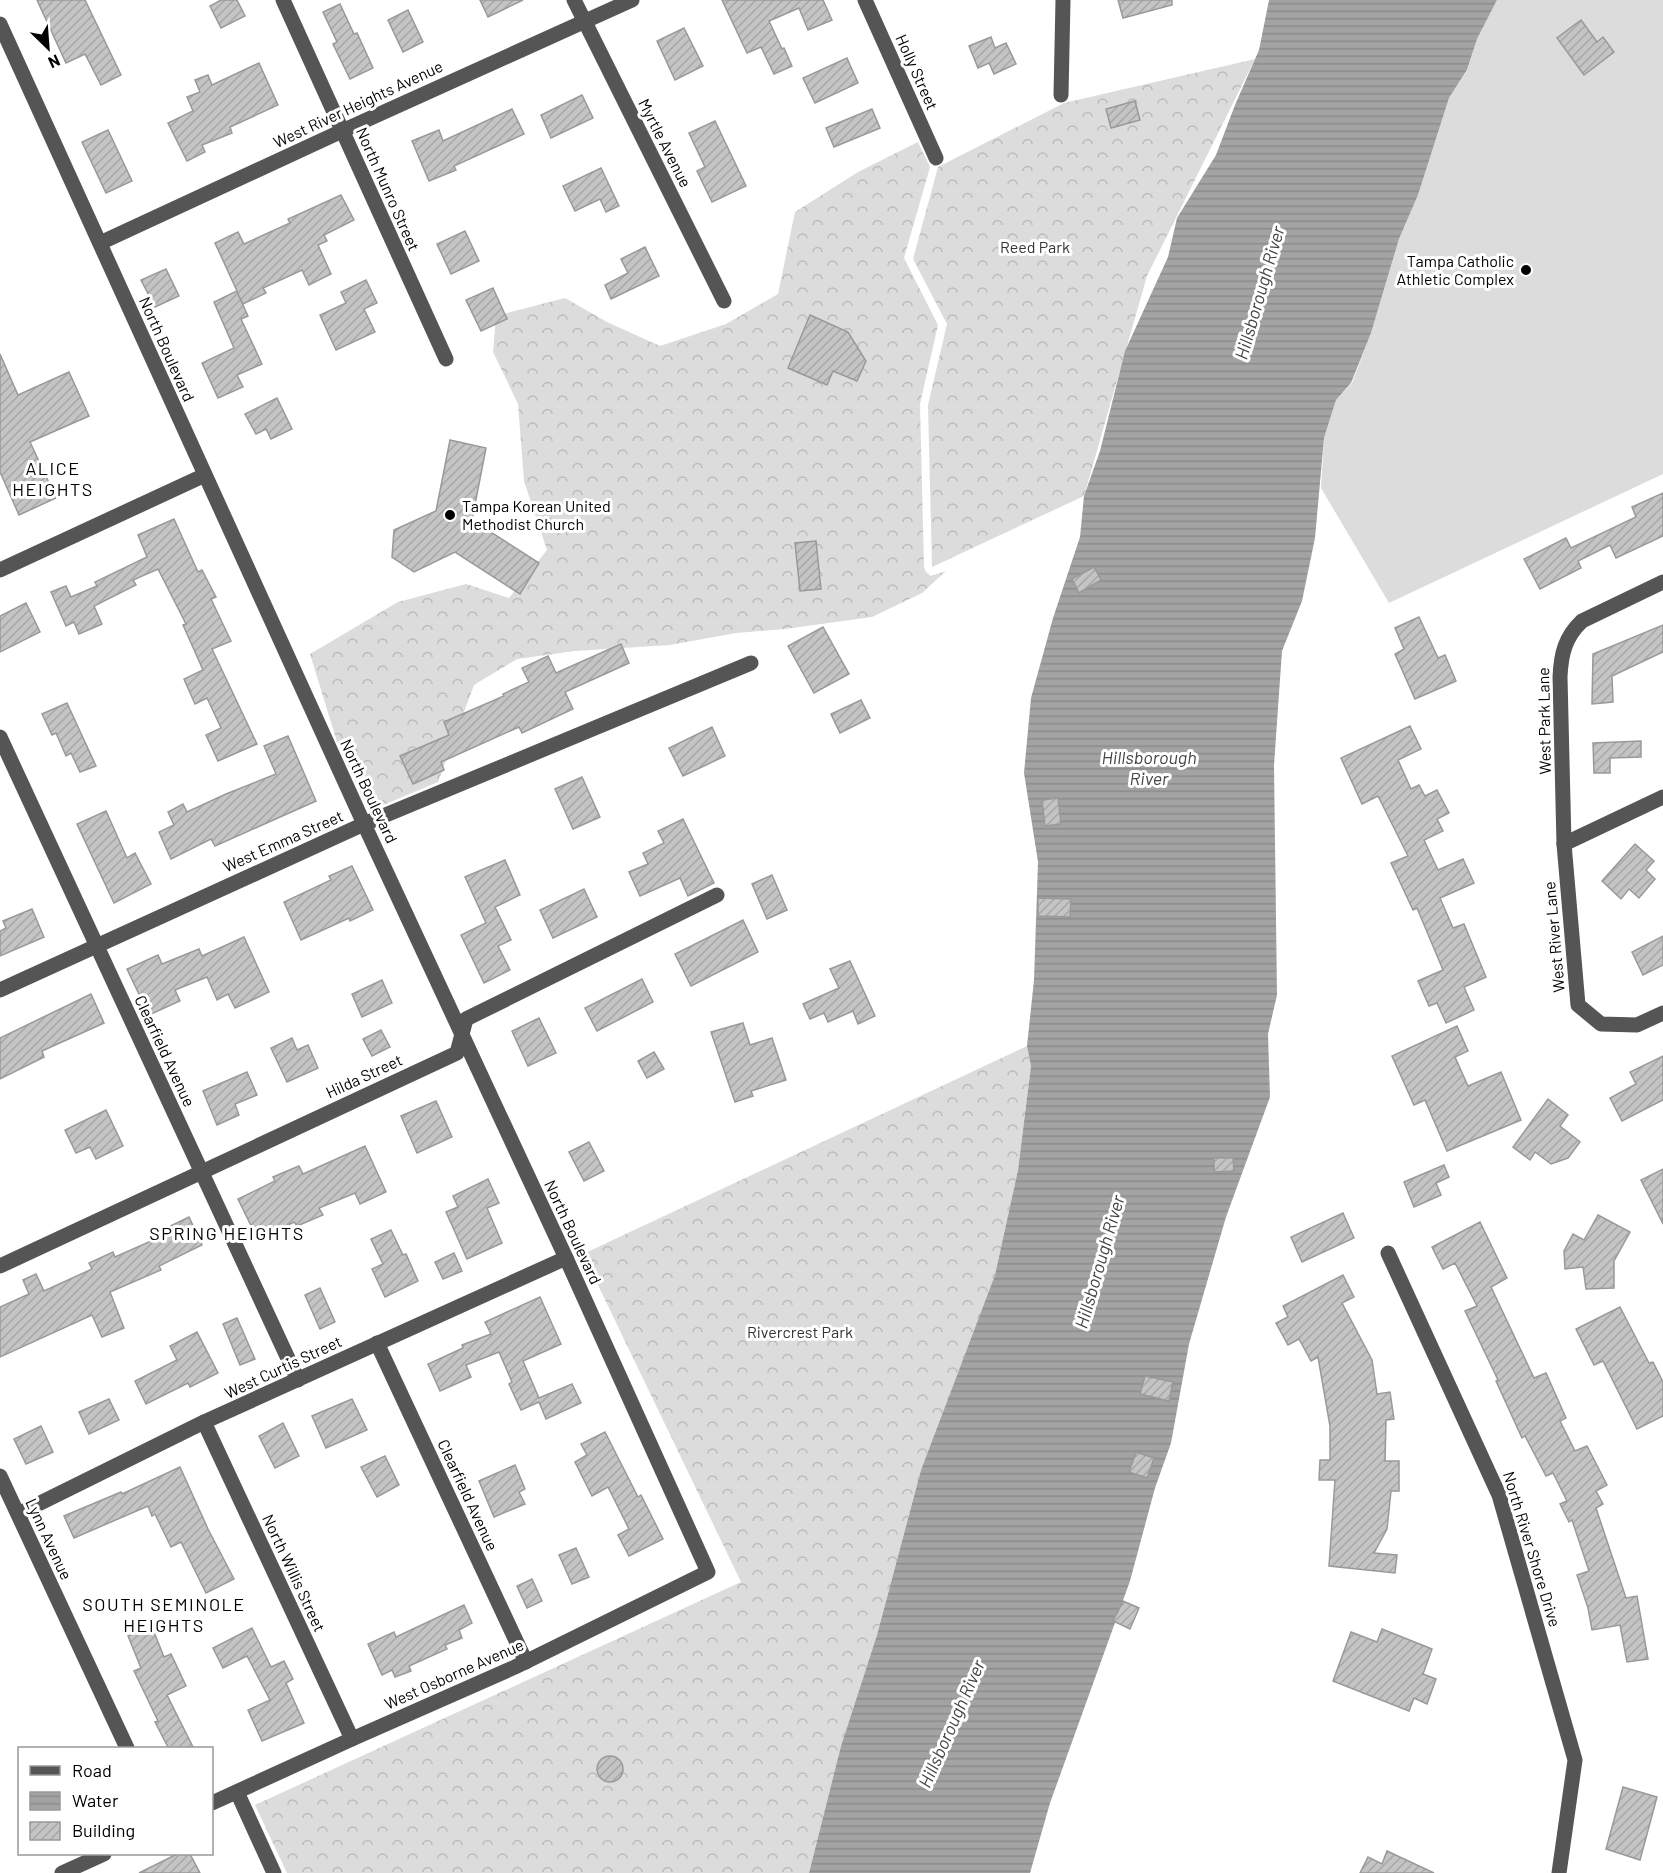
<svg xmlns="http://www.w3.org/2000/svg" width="1663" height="1873" font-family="Barlow,sans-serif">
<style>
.forest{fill:url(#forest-crowns)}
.pitch{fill:#dcdcdc}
.water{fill:url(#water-rules)}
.building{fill:url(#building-hatch);stroke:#999;stroke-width:1.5}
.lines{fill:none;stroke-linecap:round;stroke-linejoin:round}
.minor{stroke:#555;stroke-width:15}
.poi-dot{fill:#000;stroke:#fff;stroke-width:2}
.labels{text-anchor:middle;stroke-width:6;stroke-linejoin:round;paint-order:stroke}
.street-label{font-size:16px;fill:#000;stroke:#fff}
.park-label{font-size:16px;fill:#333;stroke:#fff}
.poi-label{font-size:16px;fill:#000;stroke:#fff;text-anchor:end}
.water-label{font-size:18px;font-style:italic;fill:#444;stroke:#fff}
.neighbourhood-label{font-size:18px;letter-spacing:1.5px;fill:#000;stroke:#fff}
</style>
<defs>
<pattern id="forest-crowns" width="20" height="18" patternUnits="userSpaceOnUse" patternTransform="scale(1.5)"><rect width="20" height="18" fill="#dcdcdc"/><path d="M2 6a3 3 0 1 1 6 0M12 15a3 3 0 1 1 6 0" fill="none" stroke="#bbb"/></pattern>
<pattern id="water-rules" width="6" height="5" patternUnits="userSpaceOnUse" patternTransform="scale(1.5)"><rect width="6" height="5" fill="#a3a3a3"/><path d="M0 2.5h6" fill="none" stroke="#8b8b8b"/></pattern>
<pattern id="building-hatch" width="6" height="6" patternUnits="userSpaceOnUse" patternTransform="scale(1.5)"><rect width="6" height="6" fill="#c4c4c4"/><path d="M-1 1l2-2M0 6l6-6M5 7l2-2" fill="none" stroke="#a7a7a7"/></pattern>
</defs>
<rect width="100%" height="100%" fill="#fff"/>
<g class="forest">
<path d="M1255 59 1147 276 1084 496 932 567 928 405 947 324 913 259 938 167 1064 103Z"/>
<path d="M918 142 930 167 904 258 938 325 920 404 924 567 926 572 931 576 946 571 922 593 872 617 785 629 736 633 670 645 575 651 517 659 474 685 438 782 369 811 338 745 310 654 398 602 466 584 509 598 547 550 524 481 518 404 493 352 496 316 565 298 607 322 660 346 726 324 778 294 795 212 858 172Z"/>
<path d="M1027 1046 1031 1066 1018 1170 995 1275 921 1470 877 1635 841 1746 809 1873H287L255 1805 741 1582 583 1254Z"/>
</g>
<path class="pitch" d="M1497 0H1663V474L1389 603 1321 488 1324 438 1336 400 1352 383 1371 333 1399 239 1418 195 1449 98 1467 71 1477 39Z"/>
<path class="water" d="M1269 0H1497L1477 39 1467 70 1449 98 1418 195 1399 239 1371 333 1351 383 1336 400 1324 438 1315 538 1302 601 1282 651 1274 765 1277 995 1268 1034 1270 1097 1226 1217 1189 1344 1171 1443 1155 1488 1130 1581 1050 1803 1030 1873H809L841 1746 877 1635 921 1470 995 1275 1018 1170 1031 1066 1027 1046 1034 980 1038 862 1024 773 1031 698 1053 618 1080 537 1084 496 1100 451 1125 351 1168 257 1177 218 1216 155 1235 105 1259 50Z"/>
<g class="building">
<path d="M37 0H85L121 75 101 85 85 54 66 63Z"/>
<path d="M221 0H237L245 16 221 28 210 6Z"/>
<path d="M480 0H523L488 17Z"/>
<path d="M722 0H823L832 20 808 30 799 8 769 21 782 49 784 48 792 66 774 74 761 47 747 53Z"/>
<path d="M1118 0H1172V5L1123 18Z"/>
<path d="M340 4 354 34 357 33 373 68 350 79 333 44 337 42 323 12Z"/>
<path d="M408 10 423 42 403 52 388 20Z"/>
<path d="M1581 20 1597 42 1603 37 1614 52 1584 75 1557 38Z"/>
<path d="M684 28 703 66 675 80 657 41Z"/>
<path d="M991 37 995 48 1006 43 1016 64 994 74 989 63 978 68 969 46Z"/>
<path d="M847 58 858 83 815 103 803 78Z"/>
<path d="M259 63 278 105 230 127 232 133 202 145 205 152 187 161 168 123 193 111 187 97 200 92 195 80 208 75 212 85Z"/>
<path d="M582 95 593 118 551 138 541 115Z"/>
<path d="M1135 101 1140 120 1111 128 1106 109Z"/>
<path d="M512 109 524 134 454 166 456 170 429 181 412 141 439 130 443 141Z"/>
<path d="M872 109 880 128 834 147 826 128Z"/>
<path d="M715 121 746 186 712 202 697 171 705 167 689 133Z"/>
<path d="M108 130 132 181 106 193 82 142Z"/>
<path d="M601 168 619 206 606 212 600 199 575 211 563 186Z"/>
<path d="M341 195 354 220 324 235 327 241 318 245 331 274 309 285 302 270 263 288 266 293 243 304 237 292 248 316 241 319 262 364 237 375 243 387 218 398 202 363 234 348 214 302 237 291 215 243 238 232 244 244 290 223 288 219Z"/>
<path d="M465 231 479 261 451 274 437 244Z"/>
<path d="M645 247 659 276 611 299 605 285 628 273 621 259Z"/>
<path d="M166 269 179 296 155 307 141 280Z"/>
<path d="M366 280 377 303 364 309 375 332 336 350 320 315 346 303 341 292Z"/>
<path d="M493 288 507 319 481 331 466 300Z"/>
<path d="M810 315 848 332 866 361 857 381 833 371 827 385 788 368Z"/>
<path d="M0 354 18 395 69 372 89 416 30 442 56 498 19 515 0 472Z"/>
<path d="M277 398 292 429 271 439 266 429 256 434 245 414Z"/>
<path d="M450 440 486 448 472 520 539 563 520 594 455 552 414 572 392 557 394 530 436 511Z"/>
<path d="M1663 493V536L1616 558 1610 545 1578 561 1581 568 1540 589 1524 559 1566 538 1571 548 1636 517 1632 507Z"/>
<path d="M174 519 198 572 202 570 216 597 211 599 231 641 212 649 257 744 218 761 206 735 221 728 207 698 195 704 184 679 203 670 183 625 186 624 158 569 133 580 136 585 94 606 102 624 79 634 74 622 66 626 51 592 66 586 71 597 97 586 95 582 147 557 138 535Z"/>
<path d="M816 541 821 589 800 591 795 543Z"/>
<path d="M1094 567 1101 580 1079 593 1072 579Z"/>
<path d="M26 603 40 632 0 652V616Z"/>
<path d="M1419 617 1438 658 1445 655 1456 681 1415 699 1395 654 1404 649 1395 628Z"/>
<path d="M1663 625V652L1612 676 1613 702 1592 704 1593 654Z"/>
<path d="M823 627 849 674 814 693 788 646Z"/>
<path d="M621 644 629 663 565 692 573 709 522 733 519 727 441 762 444 770 413 784 400 756 449 735 444 722 504 696 503 694 529 682 522 668 548 656 556 673Z"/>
<path d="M861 700 870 718 840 733 831 714Z"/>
<path d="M67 703 96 766 80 772 71 753 66 756 56 733 52 735 42 714Z"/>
<path d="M1410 726 1421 749 1398 760 1411 789 1419 785 1425 796 1437 790 1449 813 1437 819 1443 831 1424 840 1438 870 1463 859 1474 883 1440 898 1453 928 1464 924 1486 977 1464 987 1474 1010 1446 1023 1437 1003 1429 1006 1418 981 1443 970 1417 908 1413 910 1391 863 1408 856 1378 796 1362 804 1341 758Z"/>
<path d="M712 727 725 756 683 776 669 748Z"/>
<path d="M288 736 316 801 215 846 211 839 171 859 159 832 174 825 168 812 183 804 187 812 226 794 276 774 264 746Z"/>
<path d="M1641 741V757L1610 758V773H1594L1593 743Z"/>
<path d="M582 777 600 817 573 829 555 789Z"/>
<path d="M1058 798 1061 824 1045 826 1042 800Z"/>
<path d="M106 811 127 858 135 853 151 884 114 903 77 824Z"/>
<path d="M683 819 714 883 688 896 680 878 640 896 629 872 648 864 643 853 664 843 658 831Z"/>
<path d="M1635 844 1654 861 1646 870 1655 879 1639 898 1629 889 1621 899 1602 881Z"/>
<path d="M505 860 520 895 495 907 511 940 498 946 510 970 484 983 461 935 486 923 465 877Z"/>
<path d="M352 866 373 910 350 921 349 918 301 940 284 902 331 880 329 876Z"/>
<path d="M772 875 787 910 767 919 752 884Z"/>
<path d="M584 889 597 917 553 938 540 910Z"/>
<path d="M1038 898 1071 899 1070 917 1038 916Z"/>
<path d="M32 909 44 937 0 956V931L6 928 3 921Z"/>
<path d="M743 920 758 952 691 986 675 954Z"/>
<path d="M1663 936V965L1643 975 1632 952Z"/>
<path d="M244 937 269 992 235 1008 228 994 217 1000 207 977 175 990 180 1001 149 1015 127 969 158 955 162 964 199 949 202 956Z"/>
<path d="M850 961 875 1016 858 1024 853 1011 828 1022 824 1013 810 1019 803 1004 839 988 830 969Z"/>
<path d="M642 979 653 1002 597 1031 585 1008Z"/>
<path d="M382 980 392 1003 362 1017 352 994Z"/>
<path d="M91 994 104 1023 42 1051 44 1057 0 1079V1038Z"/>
<path d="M539 1018 556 1053 528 1066 512 1031Z"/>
<path d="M743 1023 750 1045 772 1038 786 1080 751 1091 753 1096 735 1102 711 1032Z"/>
<path d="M1457 1026 1468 1051 1455 1057 1468 1086 1501 1072 1521 1120 1447 1151 1425 1100 1414 1105 1392 1056Z"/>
<path d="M381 1030 390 1047 372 1056 363 1039Z"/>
<path d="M292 1038 297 1050 308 1045 318 1068 287 1082 271 1048Z"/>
<path d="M654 1052 664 1069 647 1078 638 1061Z"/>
<path d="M1663 1056V1100L1622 1121 1610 1098 1636 1084 1630 1072Z"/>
<path d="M247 1072 257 1095 235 1104 239 1115 217 1125 203 1091Z"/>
<path d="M1548 1099 1568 1115 1560 1126 1580 1142 1568 1158 1551 1164 1535 1152 1530 1160 1513 1147Z"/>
<path d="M436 1101 452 1137 417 1153 401 1116Z"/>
<path d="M106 1110 123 1146 96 1159 90 1147 76 1153 65 1130Z"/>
<path d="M589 1142 604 1171 584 1181 569 1152Z"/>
<path d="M365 1146 386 1192 360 1204 355 1193 319 1208 323 1215 297 1226 294 1222 258 1240 238 1199 275 1181 273 1177 299 1166 303 1174Z"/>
<path d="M1214 1158H1233L1234 1171 1214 1172Z"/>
<path d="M1444 1165 1449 1177 1436 1183 1441 1195 1414 1207 1404 1182Z"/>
<path d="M1663 1169V1224L1641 1180Z"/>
<path d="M488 1179 499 1203 487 1208 502 1243 467 1259 446 1212 458 1207 453 1196Z"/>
<path d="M1343 1213 1354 1238 1302 1262 1291 1237Z"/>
<path d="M1598 1215 1630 1232 1614 1261V1288L1586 1289 1583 1267 1565 1269 1564 1251 1573 1234 1584 1240Z"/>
<path d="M189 1217 202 1245 159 1266 161 1270 110 1292 124 1328 102 1337 92 1315 0 1357V1307L29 1294 23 1280 36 1274 44 1291 92 1269 89 1263 113 1252 115 1257 167 1234 164 1229Z"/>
<path d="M1480 1222 1507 1278 1491 1287 1534 1378 1546 1373 1566 1418 1560 1421 1575 1451 1587 1446 1607 1485 1596 1491 1603 1504 1596 1508 1626 1598 1637 1596 1648 1659 1627 1662 1620 1625 1592 1630 1588 1608 1577 1575 1589 1571 1572 1520 1569 1522 1560 1504 1567 1501 1553 1473 1546 1476 1525 1436 1522 1438 1496 1381 1498 1380 1465 1311 1477 1306 1455 1263 1443 1269 1432 1247Z"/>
<path d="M391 1230 403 1255 406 1254 418 1281 385 1297 372 1269 383 1264 371 1239Z"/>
<path d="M454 1253 462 1271 443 1279 435 1262Z"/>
<path d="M1343 1275 1354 1297 1342 1303 1372 1360 1377 1394 1390 1392 1394 1419 1386 1420 1385 1461H1399V1491H1391L1387 1529 1374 1553 1397 1555 1395 1573 1329 1566 1335 1480H1319L1320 1460H1330V1426L1318 1357 1311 1361 1299 1339 1288 1345 1276 1323 1288 1317 1283 1306Z"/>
<path d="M320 1288 335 1322 320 1329 305 1295Z"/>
<path d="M540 1297 561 1344 523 1361 539 1398 572 1384 581 1403 546 1419 539 1402 521 1410 509 1384 512 1382 499 1352 466 1365 471 1377 440 1391 428 1364 463 1348 462 1345 491 1334 485 1322Z"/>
<path d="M1620 1307 1649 1363 1653 1362 1663 1382V1416L1637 1429 1603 1361 1594 1365 1576 1329Z"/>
<path d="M237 1318 255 1359 240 1365 223 1324Z"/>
<path d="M197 1332 218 1373 190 1387 188 1383 146 1404 135 1381 177 1360 170 1346Z"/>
<path d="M1145 1376 1173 1382 1169 1401 1140 1394Z"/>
<path d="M109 1399 119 1420 89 1434 79 1412Z"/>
<path d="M352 1399 367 1430 326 1448 312 1416Z"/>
<path d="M283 1423 299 1456 275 1468 259 1436Z"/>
<path d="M41 1426 53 1452 26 1464 14 1439Z"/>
<path d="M605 1432 638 1497 641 1495 663 1539 629 1556 618 1535 629 1529 608 1487 592 1496 575 1462 587 1455 581 1444Z"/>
<path d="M1136 1452 1154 1458 1147 1478 1129 1472Z"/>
<path d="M385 1456 399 1485 377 1497 361 1467Z"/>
<path d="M515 1465 525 1489 519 1492 525 1504 494 1517 479 1481Z"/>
<path d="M180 1467 208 1529 234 1579 206 1593 181 1542 171 1547 155 1514 152 1516 148 1506 74 1538 64 1516 121 1492 122 1494Z"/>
<path d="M576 1548 589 1577 572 1584 559 1555Z"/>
<path d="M532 1579 542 1601 527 1608 517 1586Z"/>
<path d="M1123 1601 1139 1608 1130 1629 1113 1621Z"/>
<path d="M464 1605 472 1623 459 1630 462 1638 445 1645 447 1649 409 1666 411 1671 395 1677 392 1670 382 1675 368 1644 394 1632 396 1637Z"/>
<path d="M152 1627 164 1657 171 1654 186 1686 167 1695 194 1749H169L155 1722 158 1721 134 1671 141 1668 128 1636Z"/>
<path d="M252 1628 271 1667 284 1661 293 1679 286 1683 304 1723 262 1741 248 1710 270 1700 247 1656 223 1668 213 1648Z"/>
<path d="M1382 1629 1432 1649 1423 1674 1436 1679 1427 1704 1414 1698 1409 1711 1333 1681 1351 1632 1377 1642Z"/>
<circle cx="610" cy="1769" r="13"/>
<path d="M1623 1787 1657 1797 1640 1860 1606 1849Z"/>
<path d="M1387 1851 1434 1873H1360L1368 1857 1382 1864Z"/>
<path d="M177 1854H190L200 1873H139Z"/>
</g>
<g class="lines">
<g class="minor">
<path d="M283 0 446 359"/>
<path d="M574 0 724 301"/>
<path d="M865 0 936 158"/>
<path d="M0 24 364 824 566 1258 708 1572 515 1667 352 1739 212 1803"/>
<path d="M1061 95 1063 0"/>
<path d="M100 243 342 131 632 0"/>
<path d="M0 570 205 475"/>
<path d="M1663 582 1582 621C1565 637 1561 654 1560 677L1564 844 1578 1005 1601 1024 1637 1025 1663 1013"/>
<path d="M0 737 298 1380"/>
<path d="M1564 844 1663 797"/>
<path d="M0 990 364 824 751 663"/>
<path d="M1388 1253 1499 1495 1575 1760 1559 1873"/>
<path d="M0 1266 457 1053 466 1019 717 895"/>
<path d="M377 1343 526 1662"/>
<path d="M204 1422 352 1739"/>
<path d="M0 1476 127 1748"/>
<path d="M18 1514 204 1422 566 1258"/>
<path d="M237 1792 274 1873"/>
<path d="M62 1873 104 1854"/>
</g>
</g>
<g class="poi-dot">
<circle cx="1526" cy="270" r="6"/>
<circle cx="450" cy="515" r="6"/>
</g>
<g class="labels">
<g class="street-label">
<text transform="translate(917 72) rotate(66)" y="6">Holly Street</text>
<text transform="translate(358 104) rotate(-25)" y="6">West River Heights Avenue</text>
<text transform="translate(665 143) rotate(63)" y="6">Myrtle Avenue</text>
<text transform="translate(388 189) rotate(66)" y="6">North Munro Street</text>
<text transform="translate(167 349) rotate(66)" y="6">North Boulevard</text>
<text transform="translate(1544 721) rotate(-91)" y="6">West Park Lane</text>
<text transform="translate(369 791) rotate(65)" y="6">North Boulevard</text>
<text transform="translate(283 841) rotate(-24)" y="6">West Emma Street</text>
<text transform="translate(1554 937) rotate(-95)" y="6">West River Lane</text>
<text transform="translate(165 1051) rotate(65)" y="6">Clearfield Avenue</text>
<text transform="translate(364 1076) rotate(-25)" y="6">Hilda Street</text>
<text transform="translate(573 1232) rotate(65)" y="6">North Boulevard</text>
<text transform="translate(283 1367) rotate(-25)" y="6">West Curtis Street</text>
<text transform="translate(468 1495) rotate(65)" y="6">Clearfield Avenue</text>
<text transform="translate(49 1539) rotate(65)" y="6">Lynn Avenue</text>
<text transform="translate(1532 1549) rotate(73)" y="6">North River Shore Drive</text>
<text transform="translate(294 1573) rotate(65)" y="6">North Willis Street</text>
<text transform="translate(454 1674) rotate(-24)" y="6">West Osborne Avenue</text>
</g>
<g class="park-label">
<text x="1035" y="253">Reed Park</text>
<text x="800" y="1338">Rivercrest Park</text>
</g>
<g class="poi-label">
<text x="1514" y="267">Tampa Catholic<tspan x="1514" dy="18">Athletic Complex</tspan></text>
<text x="462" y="512" text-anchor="start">Tampa Korean United<tspan x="462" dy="18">Methodist Church</tspan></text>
</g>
<g class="water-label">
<text transform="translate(1260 293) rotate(-74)" y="6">Hillsborough River</text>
<text x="1149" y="764">Hillsborough<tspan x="1149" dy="21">River</tspan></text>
<text transform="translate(1100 1262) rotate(-74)" y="6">Hillsborough River</text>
<text transform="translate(952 1724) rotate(-66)" y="6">Hillsborough River</text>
</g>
<g class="neighbourhood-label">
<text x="53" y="475">ALICE<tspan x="53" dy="21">HEIGHTS</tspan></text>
<text x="227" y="1240">SPRING HEIGHTS</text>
<text x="164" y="1611">SOUTH SEMINOLE<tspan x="164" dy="21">HEIGHTS</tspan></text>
</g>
</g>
<rect x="18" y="1747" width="195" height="108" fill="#ffffff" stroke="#999999" stroke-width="1.5"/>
<rect x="30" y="1766" width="30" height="9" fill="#555555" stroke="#999999" stroke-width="1.5"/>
<text x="72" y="1777" font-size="18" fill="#000000">Road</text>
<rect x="30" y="1792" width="30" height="18" fill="url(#water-rules)" stroke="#999999" stroke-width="1.5"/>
<text x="72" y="1807" font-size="18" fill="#000000">Water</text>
<rect x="30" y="1822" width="30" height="18" fill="url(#building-hatch)" stroke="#999999" stroke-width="1.5"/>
<text x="72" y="1837" font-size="18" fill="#000000">Building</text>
<g transform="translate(48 48) rotate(155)" stroke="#ffffff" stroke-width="4.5" paint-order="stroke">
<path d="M0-4.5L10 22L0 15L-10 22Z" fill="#000000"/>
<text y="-9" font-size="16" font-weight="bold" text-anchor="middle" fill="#000000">N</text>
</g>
</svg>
